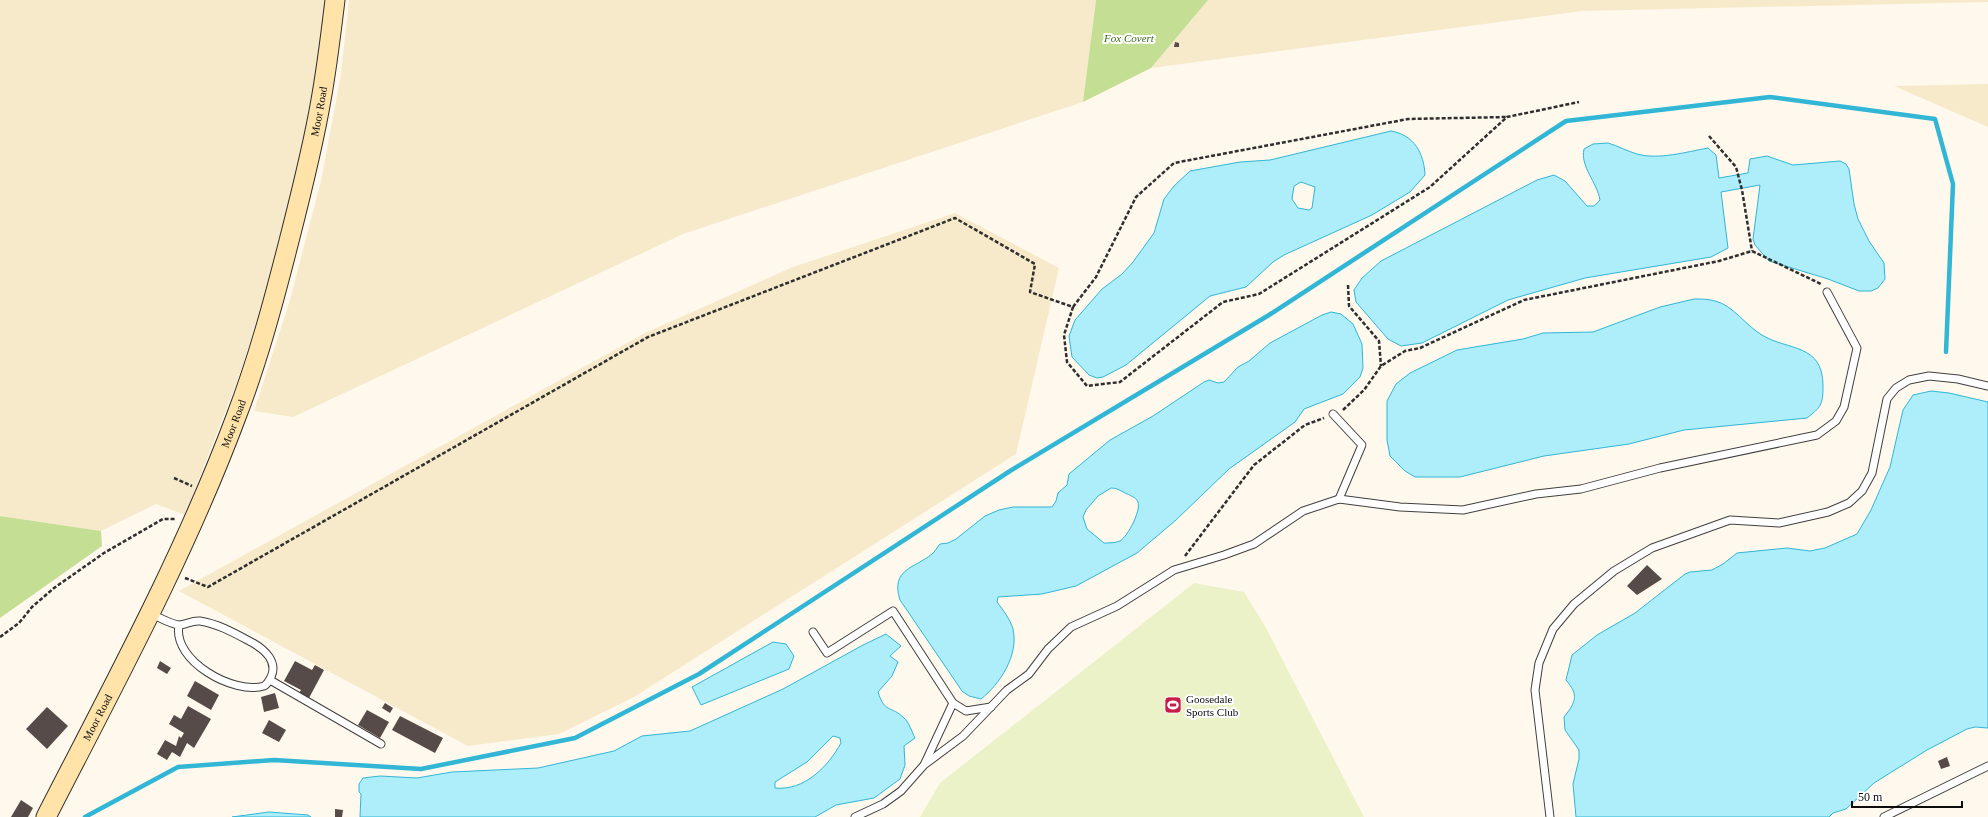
<svg xmlns="http://www.w3.org/2000/svg" width="1988" height="817" font-family="Georgia,serif">
<style>
.farmland{fill:#f7eacb}
.forest{fill:#c4de93}
.pitch{fill:#ecf2c7}
.water{fill:#aeedfa;stroke:#31b6d5;fill-rule:evenodd}
.lines{fill:none;stroke-linecap:round;stroke-linejoin:round}
.stream{stroke:#31b6d5;stroke-width:4.5}
.building{fill:#564b49}
.service-casing{stroke:#404040;stroke-width:9}
.secondary-casing{stroke:#2f2f2f;stroke-width:21}
.path{stroke:#2f2f2f;stroke-width:2.5;stroke-dasharray:4 2;stroke-linecap:butt}
.service{stroke:#fff;stroke-width:7}
.secondary{stroke:#ffe3a8;stroke-width:19}
.labels{text-anchor:middle;stroke-width:4;stroke-linejoin:round;paint-order:stroke}
.park-label{font-size:11px;font-style:italic;fill:#3a6919;stroke:#fff}
.street-label{font-size:11px;fill:#0d0d0d;stroke:#fff}
.poi-label{font-size:11px;fill:#0d0d0d;stroke:#fff;text-anchor:start}
</style>
<rect width="100%" height="100%" fill="#fff8ed"/>
<g class="farmland">
<path d="M0 0H325L316 70 298 169 274 268 238 379 185 515 156 504 101 531 0 516Z"/>
<path d="M349 0H1096L1083 102 683 234 293 417 254 411 290 300 321 181 341 74Z"/>
<path d="M1208 0H1988V2L1582 11 1151 68Z"/>
<path d="M1988 84V127L1894 86Z"/>
<path d="M955 213 1059 268 1016 454 634 697 559 734 468 746 179 591 645 333 793 267Z"/>
</g>
<g class="forest">
<path d="M1096 0H1208L1151 68 1083 102Z"/>
<path d="M0 516 101 531 102 546 0 618Z"/>
</g>
<path class="pitch" d="M1194 583 1244 592 1265 626 1364 817H920L940 783Z"/>
<g class="water">
<path d="M1391 131C1414 135 1424 153 1425 175L1410 192 1372 215 1284 255 1273 262 1246 287 1210 296 1126 365 1103 377 1097 378 1089 375 1072 357 1069 336 1075 320 1102 289 1122 274 1133 262 1154 233 1164 199 1174 186 1190 171 1240 162 1270 160ZM1301 182 1315 187 1312 208 1309 210 1298 208 1292 199 1294 186Z"/>
<path d="M1608 143C1618 146 1627 151 1637 154 1659 160 1686 152 1708 148L1716 155 1719 178 1748 173 1750 159 1767 156 1793 165 1840 161 1846 164 1849 169 1854 204 1858 219 1869 241 1884 263 1885 279 1878 288 1871 291H1859L1828 279 1769 261 1755 245 1753 239 1760 185 1721 192 1728 248 1711 257 1585 278 1508 300 1422 343 1401 346 1388 339 1356 302 1354 290 1362 278 1381 261 1537 180 1554 175 1565 181 1587 206H1594L1600 200C1597 182 1580 167 1584 149L1593 144Z"/>
<path d="M1694 299C1701 299 1709 299 1715 301 1733 305 1746 326 1762 335 1788 351 1823 343 1823 386 1823 405 1821 407 1807 418L1684 430 1629 444 1544 456 1460 477H1415L1405 471 1390 456 1387 440V401L1396 384 1410 373 1457 350 1523 339 1543 333 1593 332 1660 307Z"/>
<path d="M1331 312 1341 314 1353 324 1362 344 1363 368 1360 377 1343 394 1304 409 1295 422 1229 469 1176 520 1137 553 1076 586 1042 594 998 597 997 602C1003 610 1010 619 1013 629 1019 655 1000 684 981 699L969 696 962 691 900 600C890 569 915 568 932 554 935 552 937 547 940 544L948 543 956 539 985 516 999 510 1013 507H1052L1056 501 1058 493 1067 485 1069 474 1110 440 1153 416 1204 382 1209 380 1218 383 1224 382 1238 367 1249 361 1270 343 1322 315ZM1111 488C1117 488 1119 490 1125 493 1129 495 1136 497 1138 502 1141 511 1128 536 1120 541 1115 543 1109 543 1104 543L1087 529 1083 517 1086 510 1098 496Z"/>
<path d="M1931 391 1949 393 1988 402V728L1975 727 1967 729 1927 750 1874 783 1846 809 1833 813 1829 817H1576L1573 784 1579 759V750L1565 730 1564 717C1576 702 1579 695 1566 680L1572 655 1597 635 1635 613 1685 574 1690 572 1712 570 1723 564 1737 553 1787 548 1810 551 1825 548 1857 534 1871 510 1890 467 1903 410 1913 395Z"/>
<path d="M886 634 901 646 890 656 898 662 892 676 878 692C885 714 891 705 904 718 909 722 912 732 915 738L904 746 905 765 900 779 874 798 836 805 815 817H360L361 794 359 792V784L363 778 380 776 417 778 452 772 538 768 614 751 642 736 690 731 783 689 863 645ZM833 736 840 738 841 743C828 767 804 791 775 788V782L807 762Z"/>
<path d="M773 642 786 644 794 656 789 669 701 705 692 687Z"/>
<path d="M269 812 308 815 311 817H232Z"/>
</g>
<g class="lines">
<path class="stream" d="M85 817 178 767 274 760 421 769 575 738 699 674 1010 471 1269 315 1566 121 1770 97 1935 119 1953 184 1946 352"/>
</g>
<g class="building">
<path d="M1175 42 1179 43V47H1174Z"/>
<path d="M1647 565 1662 579 1637 595 1627 586Z"/>
<path d="M160 661 171 668 167 674 157 668Z"/>
<path d="M295 661 312 670 315 665 324 670 309 698 299 693 301 690 284 681Z"/>
<path d="M195 681 219 695 211 710 187 696Z"/>
<path d="M275 693 279 708 264 712 261 697Z"/>
<path d="M385 703 393 708 390 713 382 708Z"/>
<path d="M188 706 211 719 194 748 187 743 180 757 172 752 167 760 157 754 165 740 176 746 179 736 181 738 184 733 169 724 174 715 181 719Z"/>
<path d="M47 707 68 726 47 749 26 729Z"/>
<path d="M367 710 389 722 380 738 358 725Z"/>
<path d="M400 716 443 738 435 753 392 730Z"/>
<path d="M269 720 286 730 279 742 262 733Z"/>
<path d="M1947 757 1950 766 1941 769 1938 761Z"/>
<path d="M21 800 33 808 28 817H11Z"/>
<path d="M335 809 343 810 342 817H335Z"/>
</g>
<g class="lines">
<g class="service-casing">
<g id="service">
<path d="M1333 414 1362 445 1339 499"/>
<path d="M151 614C159 617 170 624 179 625 186 625 192 620 200 621 219 624 236 634 253 643 265 650 278 662 271 677 269 680 268 684 264 686 234 695 172 661 179 625"/>
<path d="M813 632 827 653 893 611 953 703 925 763"/>
<path d="M270 680 381 744"/>
<path d="M953 703 966 711 991 707"/>
<path d="M855 817 883 804 901 791 924 765 963 736 1007 690 1029 674 1048 649 1071 627 1117 606 1174 570 1224 555 1254 544 1303 511 1339 499 1400 507 1463 510 1536 494 1581 489 1660 468 1817 435 1836 421 1844 407 1857 348 1827 292"/>
<path d="M1550 817 1535 690 1539 663 1553 629 1574 604 1614 571 1652 548 1730 520 1779 523 1828 512 1849 503 1862 491 1872 473 1887 399 1896 388 1909 380 1929 376 1958 379 1988 386"/>
<path d="M1884 817 1988 766"/>
</g>
</g>
<g class="secondary-casing">
<g id="secondary">
<path id="s1" d="M46 817C113 686 184 556 236 417 258 360 274 300 289 241 301 194 313 147 321 100 327 67 331 33 335 0"/>
</g>
</g>
<g class="path">
<path d="M1709 136 1736 167 1742 190 1752 251"/>
<path d="M1348 285 1349 306 1379 341 1381 366"/>
<path d="M1073 307 1096 277 1136 197 1174 163 1408 119 1507 117"/>
<path d="M1343 410 1364 390 1381 366 1405 351 1420 348 1524 300 1719 261 1752 251 1821 284"/>
<path d="M174 478 192 486"/>
<path d="M1185 556 1254 465 1305 425 1324 418"/>
<path d="M185 578 208 587 648 337 955 218 1035 264 1030 292 1073 307 1064 335 1067 362 1087 386 1120 382 1223 302 1259 294 1430 187 1507 117 1579 102"/>
<path d="M0 637 19 623 32 607 54 588 104 553 163 519H176"/>
</g>
<use href="#service" class="service"/>
<use href="#secondary" class="secondary"/>
</g>
<defs>
<g id="stadium-square" transform="scale(0.9)"><rect x="-9" y="-9" width="18" height="18" rx="4" fill="#c61d48" stroke="#fff"/><path d="M0-5a6.5 5 0 1 0 0 10a6.5 5 0 1 0 0-10ZM-3.5-1.8h7v3.6h-7Z" fill="#fff"/></g>
</defs>
<g fill-rule="evenodd">
<use href="#stadium-square" x="1173" y="705"/>
</g>
<g class="labels">
<g class="park-label">
<text x="1129" y="42">Fox Covert</text>
</g>
<g class="street-label">
<text dy="4" stroke="none"><textPath href="#s1" startOffset="760">Moor Road</textPath></text>
<text dy="4" stroke="none"><textPath href="#s1" startOffset="436">Moor Road</textPath></text>
<text dy="4" stroke="none"><textPath href="#s1" startOffset="112">Moor Road</textPath></text>
</g>
<g class="poi-label">
<text x="1186" y="703">Goosedale<tspan x="1186" dy="13">Sports Club</tspan></text>
</g>
</g>
<path d="M1852 801v6h110v-6" fill="none" stroke="#0d0d0d" stroke-width="2"/>
<text x="1858" y="801" font-size="12" fill="#0d0d0d" stroke="#ffffff" stroke-width="3" paint-order="stroke">50 m</text>
</svg>
